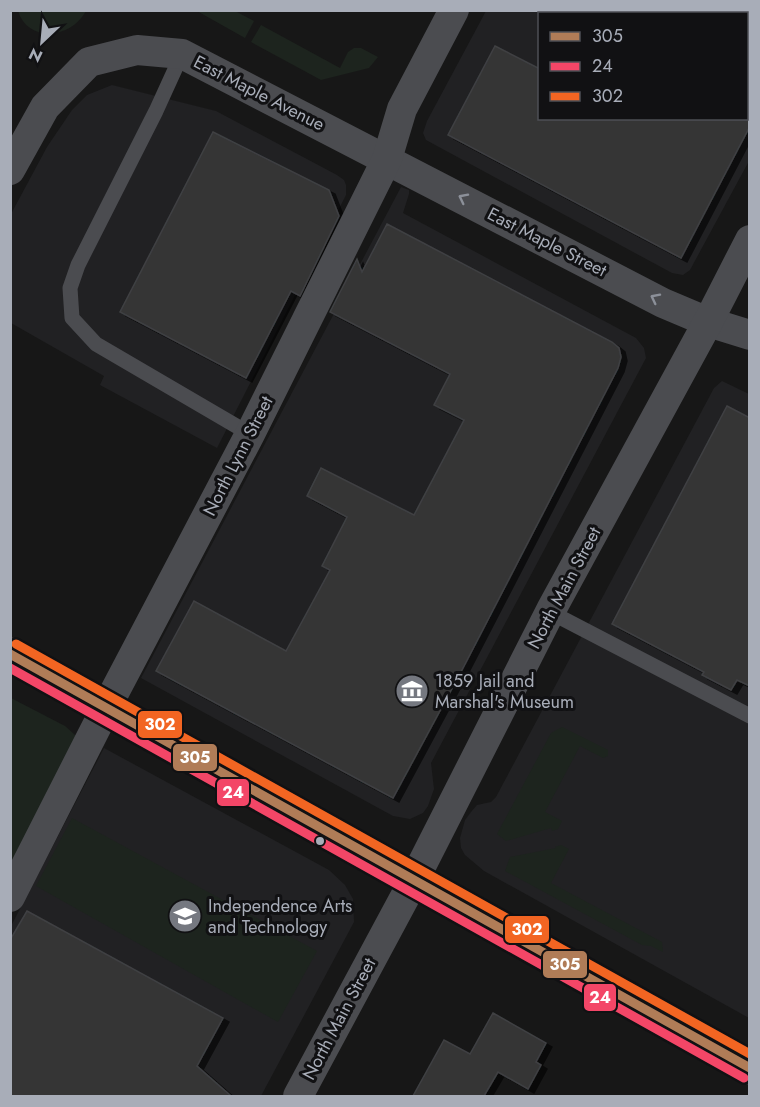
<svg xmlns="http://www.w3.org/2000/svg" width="760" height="1107" font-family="Jost,sans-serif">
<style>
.built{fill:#212123;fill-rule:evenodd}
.green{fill:#1d241e}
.building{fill:#353536;stroke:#3f4043;stroke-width:1.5;filter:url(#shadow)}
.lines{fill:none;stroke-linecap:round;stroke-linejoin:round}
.lane{stroke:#4b4c50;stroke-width:15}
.street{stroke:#4b4c50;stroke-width:30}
.secondary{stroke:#4a4a4e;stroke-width:33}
.bus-1-casing{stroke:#111113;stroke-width:14}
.bus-2-casing{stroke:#111113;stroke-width:14}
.bus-3-casing{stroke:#111113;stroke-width:14}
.bus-1{stroke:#b07c57;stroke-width:9}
.bus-2{stroke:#f34667;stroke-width:9}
.bus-3{stroke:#f26522;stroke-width:9}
.oneway{stroke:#8c9099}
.bus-dot{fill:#a8adb8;stroke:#111113;stroke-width:2}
.labels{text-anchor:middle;stroke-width:6;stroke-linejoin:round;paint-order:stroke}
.street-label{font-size:18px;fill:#a8adb8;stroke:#111113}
.poi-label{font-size:18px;fill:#a8adb8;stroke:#111113;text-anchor:start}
.line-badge{stroke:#111113;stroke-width:2}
.badge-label{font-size:16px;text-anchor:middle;font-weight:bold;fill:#fff}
</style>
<defs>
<filter id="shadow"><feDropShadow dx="6" dy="4" stdDeviation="0" flood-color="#0009"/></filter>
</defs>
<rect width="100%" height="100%" fill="#171717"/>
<g class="built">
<path d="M486 11H749V161L690 270 683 275 672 273 426 140 423 133 427 121ZM540 14H746V118H540Z"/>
<path d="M112 85 216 111 337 175 344 180 346 185V195L217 448 100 385 104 376 11 323V214L47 147 72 110 87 95Z"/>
<path d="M401 187 409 190V194L403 213 636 338 644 348 646 358 431 763 434 789 428 806 423 813 410 819 393 816 141 678Z"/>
<path d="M722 381 749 394V1018L484 871 465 855 461 848 460 838 465 820 471 812 477 805 491 802 496 797 714 388Z"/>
<path d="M104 748 329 870 345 885 353 899 354 922 261 1096H11V926Z"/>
</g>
<g class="green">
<path d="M18 11V10L86 11C71 39 28 43 18 11Z"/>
<path d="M197 11H235L254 21 245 38Z"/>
<path d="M261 25 340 68 348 52 354 48H361L378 57 369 68 321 80 251 42Z"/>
<path d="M11 698 65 726 75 735 78 744 11 877Z"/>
<path d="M562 727 608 750V756L603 758 580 746 545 812 562 821 558 829 552 831 551 828 506 841 497 834 551 733Z"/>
<path d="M72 818 317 951 278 1022 36 886Z"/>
<path d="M561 845 569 849 551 883 662 942 663 952 651 946 642 945 505 871 510 857 556 848 555 847Z"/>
</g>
<g class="building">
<path d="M495 46 540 69V118H750V126L681 258 448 135Z"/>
<path d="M213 132 329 190 339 216 300 296 291 291 246 378 120 312Z"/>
<path d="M387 224 612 342 619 348 621 357 618 368 462 670 393 798 156 671 194 601 286 651 330 570 322 566 347 517 307 496 321 468 414 515 464 420 434 405 450 374 330 312 357 259 362 272Z"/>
<path d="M727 406 750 418V686L737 680 731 690 702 675 704 672 612 624Z"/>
<path d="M27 911 223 1018 197 1066 231 1096H10V940Z"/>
<path d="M493 1013 546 1043 536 1062 541 1065 528 1089 498 1072 484 1096H413L444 1040 470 1054Z"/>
</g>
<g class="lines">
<g class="lane">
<path d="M182 54 156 111 78 265 70 288 72 318 96 344 250 434"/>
<path d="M550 612 750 716"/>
</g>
<g class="street">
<path d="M10 170 45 107 89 62 137 50 182 54 663 303 708 322 750 335"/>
<path d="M10 897 106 708 250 434 387 159 402 109 454 10"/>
<path d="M298 1096 414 880 551 610 708 322 750 240"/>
</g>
<path class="secondary" d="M10 654 750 1068"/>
<g class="bus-1-casing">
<path id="bus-1" d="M10 654 750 1068"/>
</g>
<g class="bus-2-casing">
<path id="bus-2" d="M10 668 744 1078"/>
</g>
<g class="bus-3-casing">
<path id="bus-3" d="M16 644 750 1054"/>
</g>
<use href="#bus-1" class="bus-1"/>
<use href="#bus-2" class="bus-2"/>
<use href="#bus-3" class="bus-3"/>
</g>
<defs><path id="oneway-chevron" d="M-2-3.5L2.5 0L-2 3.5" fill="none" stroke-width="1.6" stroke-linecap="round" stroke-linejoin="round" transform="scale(1.5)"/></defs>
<g class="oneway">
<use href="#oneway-chevron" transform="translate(463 198) rotate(-153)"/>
<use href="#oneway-chevron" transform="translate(655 298) rotate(-153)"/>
</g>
<defs>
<g id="museum-disc" transform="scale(1.725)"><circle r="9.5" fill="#757880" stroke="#111113"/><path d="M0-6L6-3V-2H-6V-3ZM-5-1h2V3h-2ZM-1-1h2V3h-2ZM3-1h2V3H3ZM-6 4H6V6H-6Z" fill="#fff"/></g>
<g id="school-disc" transform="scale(1.725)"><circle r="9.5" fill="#757880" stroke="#111113"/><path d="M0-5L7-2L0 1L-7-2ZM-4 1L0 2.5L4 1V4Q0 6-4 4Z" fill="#fff"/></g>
</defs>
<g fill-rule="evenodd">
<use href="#museum-disc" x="412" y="691"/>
<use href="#school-disc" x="185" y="916"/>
</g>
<circle class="bus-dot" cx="320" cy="841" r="5"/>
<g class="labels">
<g class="street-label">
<text transform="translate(259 93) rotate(27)" y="6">East Maple Avenue</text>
<text transform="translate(547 242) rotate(27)" y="6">East Maple Street</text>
<text transform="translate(238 456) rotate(-63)" y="6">North Lynn Street</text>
<text transform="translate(564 588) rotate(-62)" y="6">North Main Street</text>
<text transform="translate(339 1019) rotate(-62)" y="6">North Main Street</text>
</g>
<g class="poi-label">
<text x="435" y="687">1859 Jail and<tspan x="435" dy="21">Marshal's Museum</tspan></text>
<text x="208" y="912">Independence Arts<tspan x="208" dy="21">and Technology</tspan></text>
</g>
</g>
<g class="line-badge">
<rect x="137" y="710" width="46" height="29" rx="6" fill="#f26522"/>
<rect x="172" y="743" width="46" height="29" rx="6" fill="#b07c57"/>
<rect x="216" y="778" width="34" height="29" rx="6" fill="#f34667"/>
<rect x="504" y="915" width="46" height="29" rx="6" fill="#f26522"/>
<rect x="542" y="950" width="46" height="29" rx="6" fill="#b07c57"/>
<rect x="583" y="983" width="34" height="29" rx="6" fill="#f34667"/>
</g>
<g class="badge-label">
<text x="160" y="730">302</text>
<text x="195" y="763">305</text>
<text x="233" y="798">24</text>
<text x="527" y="935">302</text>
<text x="565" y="970">305</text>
<text x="600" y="1003">24</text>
</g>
<rect width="760" height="1107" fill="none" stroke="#a8adb8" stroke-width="24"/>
<rect x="538" y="12" width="210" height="108" fill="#111113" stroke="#4d4f55" stroke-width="1.5"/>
<rect x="550" y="32" width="30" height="9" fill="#b07c57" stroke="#4d4f55" stroke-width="1.5"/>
<text x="592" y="42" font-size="18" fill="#a8adb8">305</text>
<rect x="550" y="62" width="30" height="9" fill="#f34667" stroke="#4d4f55" stroke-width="1.5"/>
<text x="592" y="72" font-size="18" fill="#a8adb8">24</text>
<rect x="550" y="92" width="30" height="9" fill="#f26522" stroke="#4d4f55" stroke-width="1.5"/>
<text x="592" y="102" font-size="18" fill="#a8adb8">302</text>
<g transform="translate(42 42) rotate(206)" stroke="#111113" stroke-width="4.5" paint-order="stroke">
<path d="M0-4.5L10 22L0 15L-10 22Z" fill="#a8adb8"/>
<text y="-9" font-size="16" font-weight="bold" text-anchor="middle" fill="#a8adb8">N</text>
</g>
</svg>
